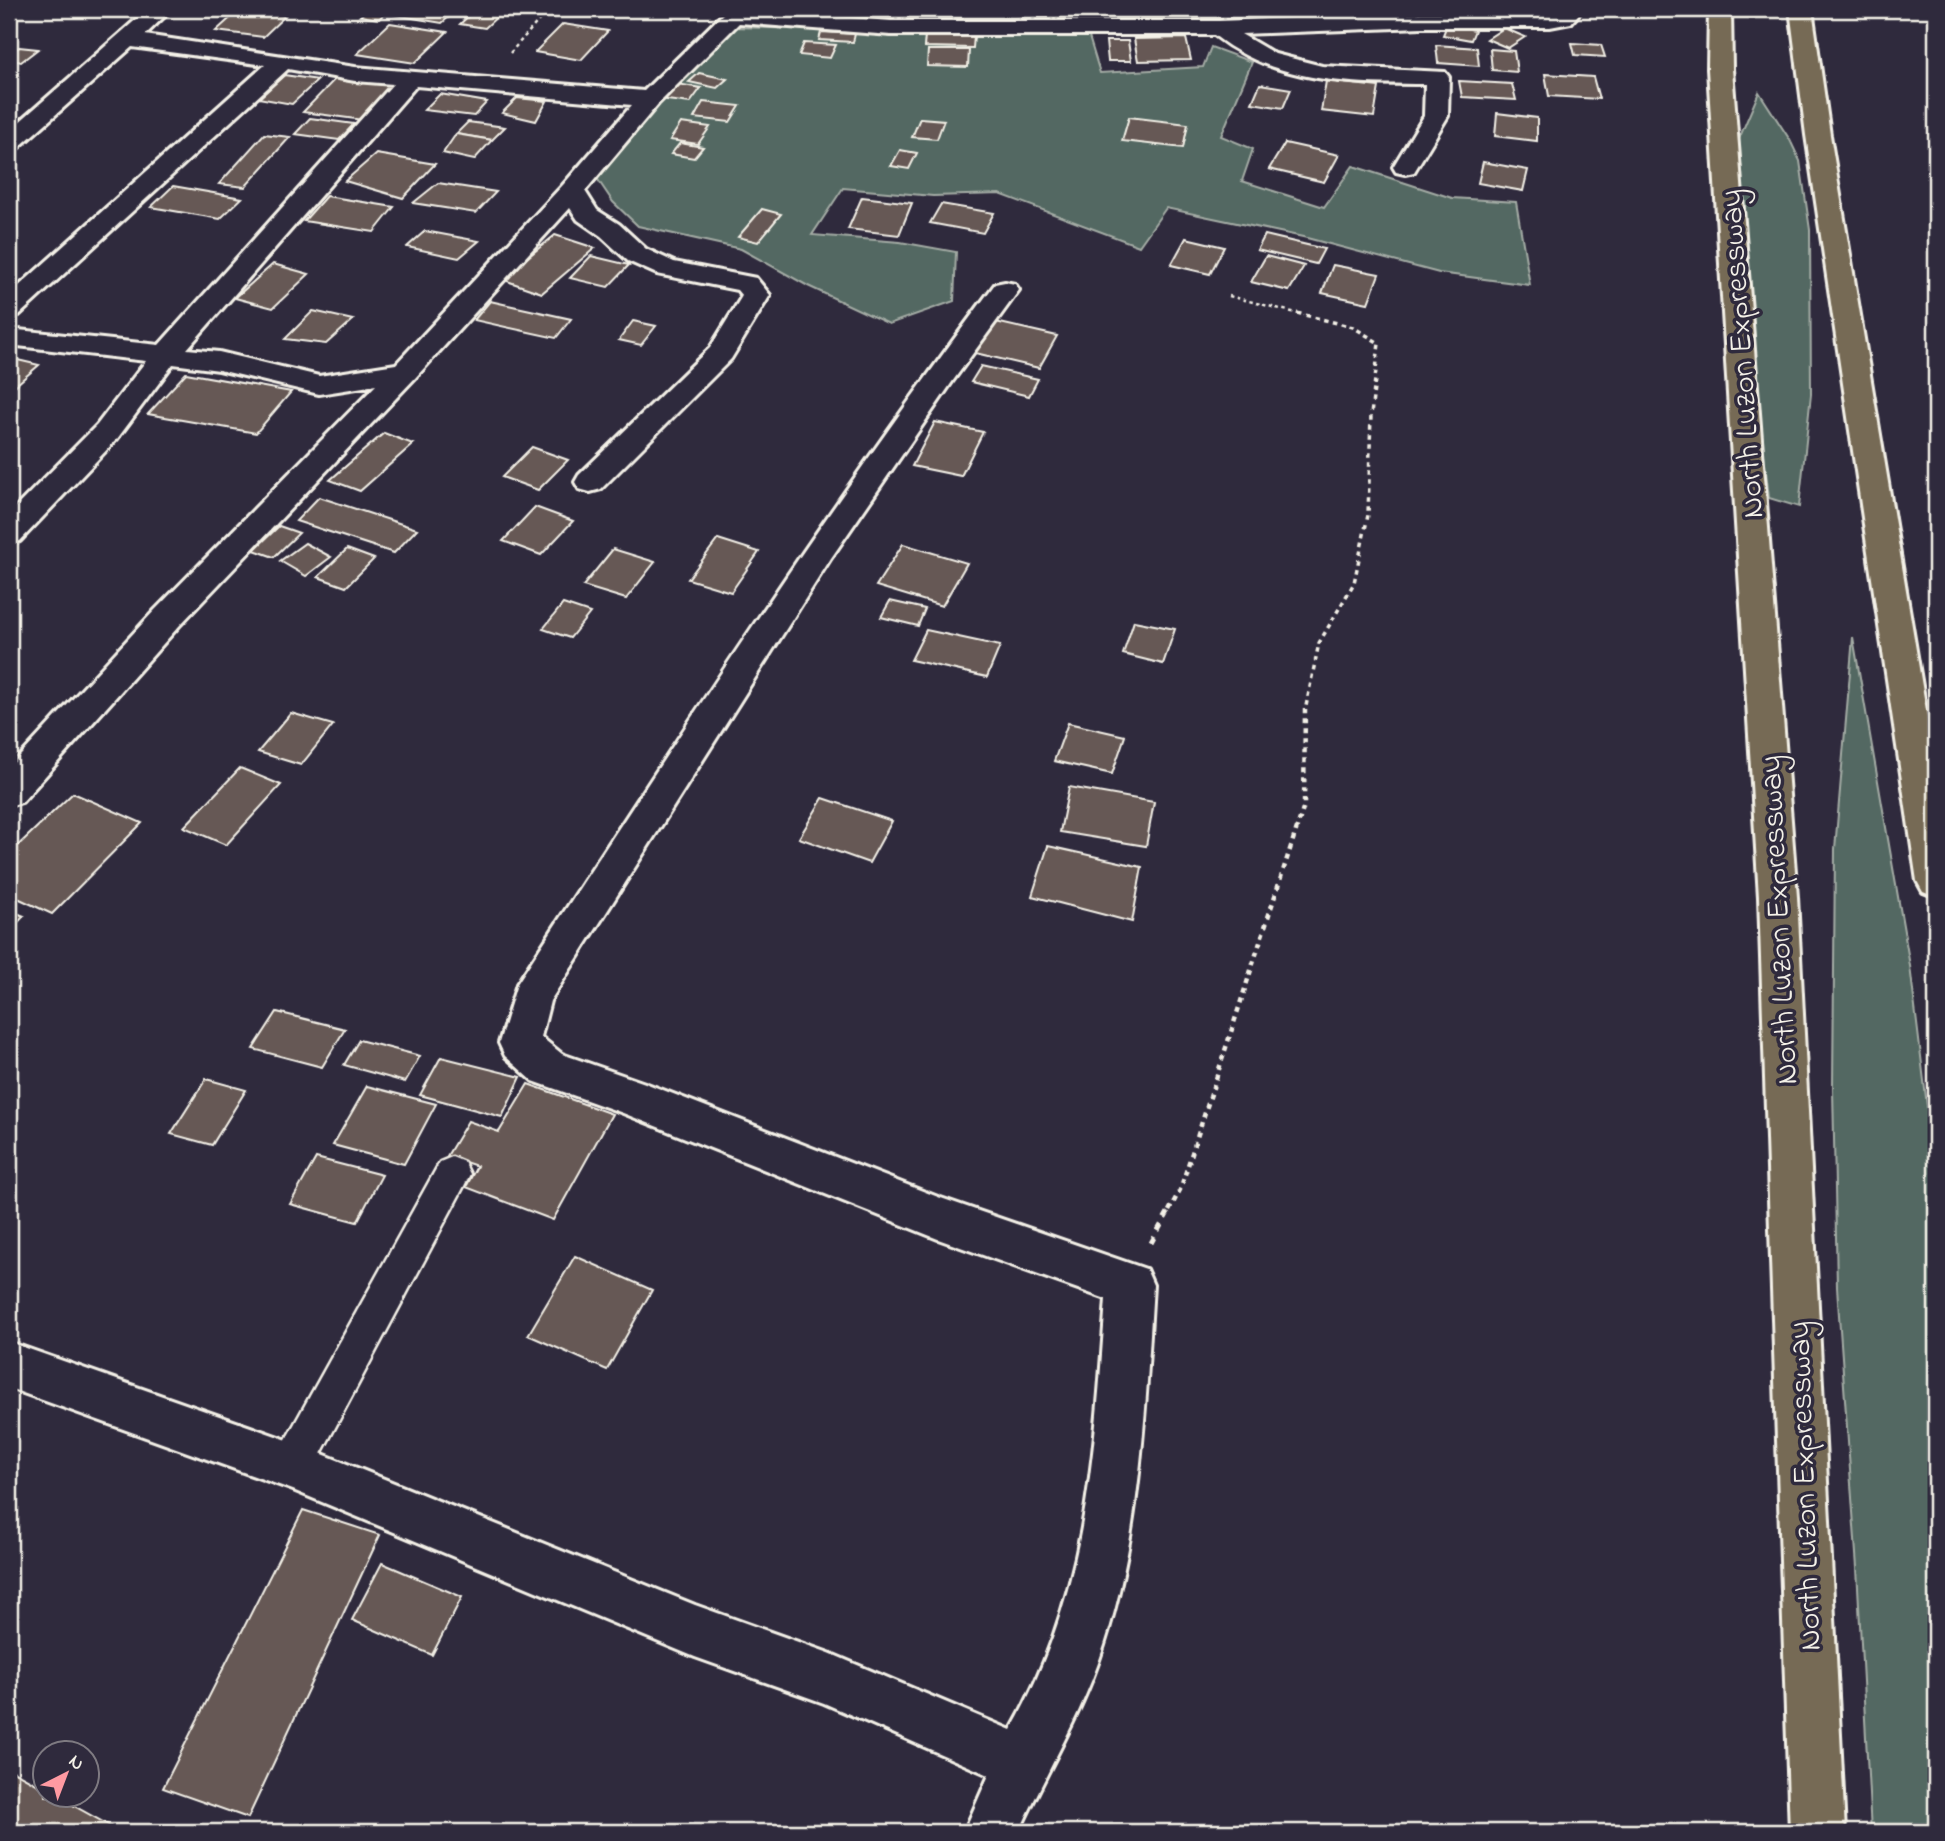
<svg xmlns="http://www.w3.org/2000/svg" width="1945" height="1841" font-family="'Indie Flower',sans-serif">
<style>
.green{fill:#536862;stroke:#a4aca5;stroke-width:2}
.building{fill:#665854;stroke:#f4f1e8;stroke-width:2}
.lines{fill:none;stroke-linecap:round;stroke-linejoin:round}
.service-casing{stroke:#f4f1e8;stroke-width:5}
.minor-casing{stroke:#f4f1e8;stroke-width:6}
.motorway-casing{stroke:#f4f1e8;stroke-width:6}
.path-far3{stroke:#f4f1e8;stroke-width:2.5;stroke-dasharray:3.5 3.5;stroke-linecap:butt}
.path-far2{stroke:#f4f1e8;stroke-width:3.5;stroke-dasharray:4.5 4.5;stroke-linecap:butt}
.path-far1{stroke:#f4f1e8;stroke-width:4.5;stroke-dasharray:5 5;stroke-linecap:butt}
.path{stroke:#f4f1e8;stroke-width:5;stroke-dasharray:7 7;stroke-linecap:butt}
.service{fill:#2f2a3d;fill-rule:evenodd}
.minor{fill:#2f2a3d;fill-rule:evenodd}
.motorway{fill:#766a55;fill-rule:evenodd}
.labels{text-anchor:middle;stroke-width:7;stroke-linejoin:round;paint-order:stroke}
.street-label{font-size:32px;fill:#f4f1e8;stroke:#2f2a3d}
</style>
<rect width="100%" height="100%" fill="#2f2a3d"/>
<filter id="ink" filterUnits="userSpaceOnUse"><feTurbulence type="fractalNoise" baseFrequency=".0143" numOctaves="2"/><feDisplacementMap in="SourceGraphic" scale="14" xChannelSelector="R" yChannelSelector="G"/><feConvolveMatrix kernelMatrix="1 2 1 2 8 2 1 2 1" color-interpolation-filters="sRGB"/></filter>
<g filter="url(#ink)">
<g class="green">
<path d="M732 27 1089 37 1100 73 1203 67 1211 47 1252 62 1221 136 1253 149 1242 181 1324 207 1353 166 1452 198 1516 202 1530 285 1439 273 1303 237 1166 208 1139 246 1000 194 933 196 843 188 812 235 900 242 956 252 954 301 889 324 808 286 741 249 638 226 613 202 590 168Z"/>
<path d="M1759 92 1790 140 1800 161 1810 230 1811 394 1799 507 1769 498 1732 176 1733 153Z"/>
<path d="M1853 637 1910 966 1936 1180V1832H1871L1857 1568 1837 1287 1833 1088 1835 849Z"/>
</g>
<g class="building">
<path d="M368 9H389L379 19 360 16Z"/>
<path d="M402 9H458L442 23 395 15Z"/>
<path d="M921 9H961L960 14 920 11Z"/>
<path d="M1007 9H1034L1030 16 1005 13Z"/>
<path d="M1353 9H1387V16L1352 12Z"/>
<path d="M239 10 285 16 263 37 216 31Z"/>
<path d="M474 11 499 15 485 28 460 24Z"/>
<path d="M390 23 447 32 415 63 357 54Z"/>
<path d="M563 24 608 31 581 60 535 52Z"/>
<path d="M1447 25 1475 30 1471 40 1443 35Z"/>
<path d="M1504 28 1525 37 1508 48 1487 39Z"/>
<path d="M821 32 855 34 853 42 819 40Z"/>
<path d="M925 35 974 36 973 48 924 47Z"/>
<path d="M1186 38 1191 60 1138 61 1134 39Z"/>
<path d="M1106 41H1128L1131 61H1108Z"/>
<path d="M804 43 836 45 830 58 799 55Z"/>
<path d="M1572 43 1601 45 1605 57 1575 55Z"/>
<path d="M1436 45 1477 48 1479 66 1438 63Z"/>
<path d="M19 47 38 49 21 62 9 59V55Z"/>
<path d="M1490 49 1514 51 1517 72 1492 70Z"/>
<path d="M928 50H969L968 67 927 66Z"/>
<path d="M699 73 727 79 717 88 689 82Z"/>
<path d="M1545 74 1593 77 1599 99 1549 96Z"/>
<path d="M284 75 318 80 292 104 258 98Z"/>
<path d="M336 78 395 86 363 120 303 112Z"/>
<path d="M1326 81 1379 87 1374 117 1321 111Z"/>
<path d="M1459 81 1512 84 1516 100 1462 97Z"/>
<path d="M671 83 701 88 690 103 659 99Z"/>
<path d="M1260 84 1291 89 1283 108 1252 103Z"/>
<path d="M440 94 487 102 474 116 424 110Z"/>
<path d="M517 98 547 101 536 121 502 113Z"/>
<path d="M703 102 740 106 730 122 694 118Z"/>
<path d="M1497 113 1537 118V141L1495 136Z"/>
<path d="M1129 117 1188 124 1183 148 1122 141Z"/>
<path d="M310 118 354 124 339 140 295 134Z"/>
<path d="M920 118 944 120 937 139 912 137Z"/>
<path d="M468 122 505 127 492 140 456 134Z"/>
<path d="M681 123 710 127 698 144 670 140Z"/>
<path d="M264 134 290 137 245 187 219 184Z"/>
<path d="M456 134 492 140 474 160 443 153Z"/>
<path d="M680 143 703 147 694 158 671 154Z"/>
<path d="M1285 143 1339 155 1324 182 1269 169Z"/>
<path d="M900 150 917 153 909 169 891 166Z"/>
<path d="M376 154 435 164 403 198 345 181Z"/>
<path d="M1483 162 1528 170 1523 191 1478 183Z"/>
<path d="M438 183 496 192 476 213 413 203Z"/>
<path d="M173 186 242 198 220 219 151 207Z"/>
<path d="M326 196 394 207 374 232 304 221Z"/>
<path d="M862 197 912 203 899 235 848 229Z"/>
<path d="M941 204 994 213 983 233 930 223Z"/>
<path d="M762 209 781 214 758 242 738 237Z"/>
<path d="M425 231 479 241 459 258 407 247Z"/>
<path d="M555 235 595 248 542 293 501 279Z"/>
<path d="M1265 235 1324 249 1316 264 1257 250Z"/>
<path d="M1186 238 1224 247 1210 274 1171 265Z"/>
<path d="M591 256 629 265 608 287 570 278Z"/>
<path d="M1266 256 1304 266 1289 291 1251 282Z"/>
<path d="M273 264 309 274 273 308 235 298Z"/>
<path d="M1333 265 1379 274 1368 303 1322 293Z"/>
<path d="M490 301 571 319 556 338 474 320Z"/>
<path d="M313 311 353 320 326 344 285 339Z"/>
<path d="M987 320 1057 336 1039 368 967 351Z"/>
<path d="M633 321 656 326 641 345 619 340Z"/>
<path d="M9 358 39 365 9 391Z"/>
<path d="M981 366 1038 379 1029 396 971 382Z"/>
<path d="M186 373 291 392 256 433 148 414Z"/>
<path d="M935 422 983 432 961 476 912 466Z"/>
<path d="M384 433 413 444 360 491 330 480Z"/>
<path d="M532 447 568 460 538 490 502 477Z"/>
<path d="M319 497 417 529 394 553 296 521Z"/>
<path d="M535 507 573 521 541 555 503 541Z"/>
<path d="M279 526 299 533 274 557 254 550Z"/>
<path d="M718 539 759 552 731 592 688 579Z"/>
<path d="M305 543 331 557 306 576 280 561Z"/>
<path d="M903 544 967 563 942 606 876 586Z"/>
<path d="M347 549 374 559 346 587 318 577Z"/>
<path d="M613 549 655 562 626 599 583 586Z"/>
<path d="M890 601 925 609 918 626 881 617Z"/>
<path d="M563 604 590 613 570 638 543 629Z"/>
<path d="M1134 621 1175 629 1163 664 1123 654Z"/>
<path d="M926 630 1000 646 987 677 911 660Z"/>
<path d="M291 713 333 725 301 765 258 752Z"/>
<path d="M1068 723 1125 736 1112 774 1054 761Z"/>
<path d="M240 768 281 785 226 845 184 827Z"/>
<path d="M1069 787 1154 802 1146 846 1060 832Z"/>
<path d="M73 793 142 823 52 914 9 894V854Z"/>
<path d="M823 798 892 821 869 863 799 838Z"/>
<path d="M1048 846 1142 867 1132 922 1032 896Z"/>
<path d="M9 910 24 916 9 932Z"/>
<path d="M277 1012 345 1029 322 1067 253 1049Z"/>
<path d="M359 1040 420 1056 405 1082 344 1065Z"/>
<path d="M441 1057 521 1077 502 1117 420 1095Z"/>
<path d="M206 1079 246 1090 212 1145 171 1134Z"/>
<path d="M528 1084 612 1114 553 1220 466 1187 477 1166 447 1156 468 1121 499 1132Z"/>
<path d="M367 1086 436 1104 404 1164 333 1145Z"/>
<path d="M316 1158 382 1175 357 1222 290 1204Z"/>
<path d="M575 1256 652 1290 607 1370 528 1335Z"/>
<path d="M303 1510 380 1535 248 1818 163 1788Z"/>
<path d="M382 1563 462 1597 432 1655 352 1620Z"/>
<path d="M9 1769 46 1789V1796H56L121 1832H9Z"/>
</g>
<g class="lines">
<g class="service-casing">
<path id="service" d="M452 1157 464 1162 470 1174 464 1186 307 1480 293 1486 279 1480 273 1466 279 1452 440 1162Z"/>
</g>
<g class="minor-casing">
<g id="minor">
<path d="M148 9H172L145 35 355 67 644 91 728 9 891 21H1219L1422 13H1550L1560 9H1583L1571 23 1550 27H1422L1241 34 1275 54 1322 66 1445 72 1449 77 1448 116 1414 172 1405 174 1396 172 1393 167 1424 116 1425 84C1350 84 1275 83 1214 35H891L739 23 658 104 585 191 597 210 619 224 646 249 674 262 756 278 770 295 731 359 601 489 590 492 579 489 575 482 579 475 710 348 742 296 737 290 657 274 628 261 601 236 578 220 570 208 415 378 179 626 22 802 9 806V768L155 610 376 385 319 394 219 370 173 364 117 439 20 541 9 544V514L97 425 146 361 9 345V329L159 345 393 84 355 81 288 69 19 315 9 317V295L265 65 132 47 18 148 9 150V131ZM416 86 632 105 563 185 396 364 319 376 219 352 187 349Z"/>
<path d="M1005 282 1015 284 1019 290 952 382 831 558 550 1001 541 1037 562 1054 645 1083 938 1197 1146 1269 1153 1285C1145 1412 1141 1542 1098 1663 1077 1722 1044 1776 1019 1832H964L989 1775 824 1703 695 1657 293 1490 9 1388V1342L293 1442 695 1605 829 1653 1011 1730C1088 1594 1095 1451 1106 1299L938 1239 623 1113 533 1081 505 1056 499 1043 517 984C672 747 825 510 995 284Z"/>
</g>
</g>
<g class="motorway-casing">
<g id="motorway">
<path d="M1709 9H1731L1732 69 1797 897 1845 1832H1790L1759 897 1708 69Z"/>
<path d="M1790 9H1812L1830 135 1936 770V897L1923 892 1917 881 1806 135Z"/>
</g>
</g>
<g class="path-far3">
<path d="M510 53 549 9"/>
<path d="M1229 296 1304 315"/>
</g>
<path class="path-far2" d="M1297 313 1353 327 1379 343 1371 415 1368 515 1354 583 1319 643 1305 711"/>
<path class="path-far1" d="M1169 1211 1180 1190 1304 806 1305 709"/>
<path class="path" d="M1151 1243 1170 1209"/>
<use href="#service" class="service"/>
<use href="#minor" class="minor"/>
<use href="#motorway" class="motorway"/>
</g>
</g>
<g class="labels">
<g class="street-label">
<text transform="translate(1740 354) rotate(-94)" y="11">North Luzon Expressway</text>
<text transform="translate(1777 920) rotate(-93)" y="11">North Luzon Expressway</text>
<text transform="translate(1803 1486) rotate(-92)" y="11">North Luzon Expressway</text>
</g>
</g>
<rect width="1945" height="1841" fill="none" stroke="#2f2a3d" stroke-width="35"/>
<rect x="18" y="18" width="1910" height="1806" fill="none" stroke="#f4f1e8" stroke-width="2.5" filter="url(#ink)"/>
<g transform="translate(66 1774) rotate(42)"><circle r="33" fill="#2f2a3d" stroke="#7e7a81" stroke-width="2"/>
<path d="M0-5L12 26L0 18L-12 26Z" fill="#ff9aa2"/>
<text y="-10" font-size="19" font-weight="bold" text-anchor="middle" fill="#f4f1e8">N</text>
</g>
</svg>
